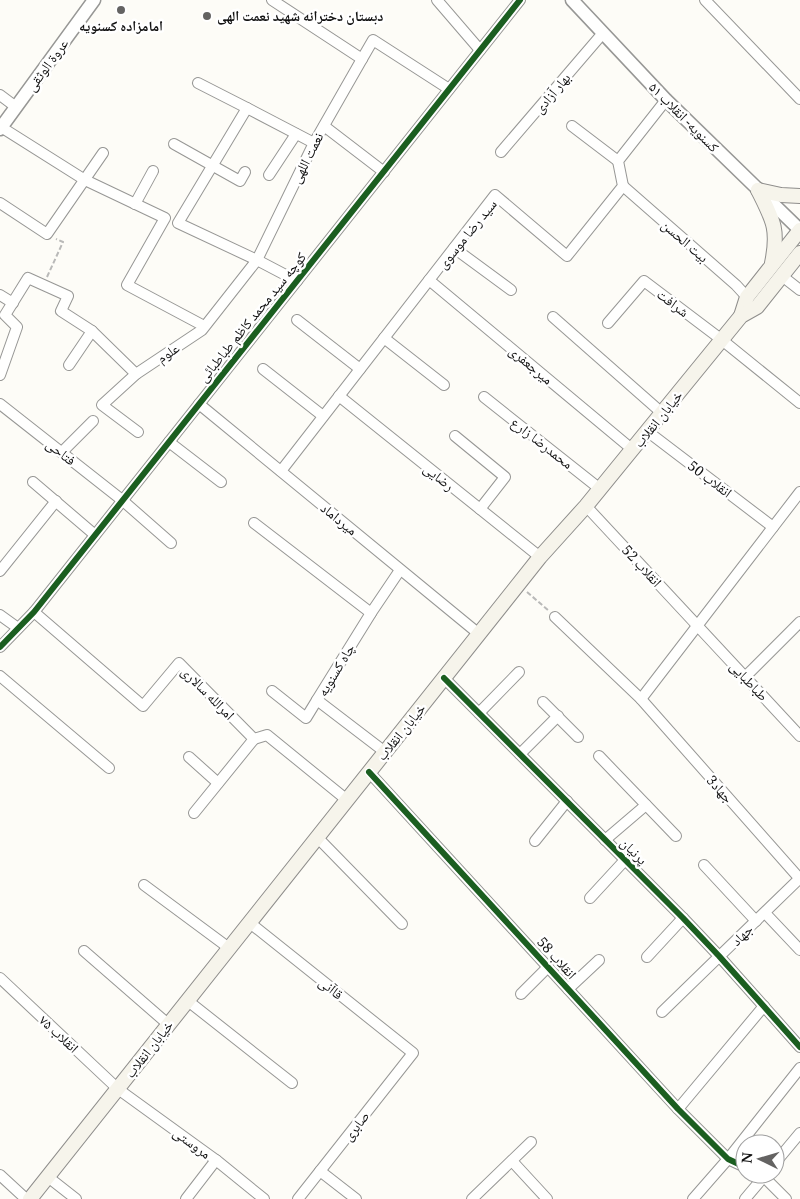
<svg xmlns="http://www.w3.org/2000/svg" width="800" height="1199" font-family="Georgia,'Noto Naskh Arabic',serif">
<style>
.lines{fill:none;stroke-linecap:round;stroke-linejoin:round}
.minor-casing{stroke:#979795;stroke-width:12}
.tertiary-casing{stroke:#979795;stroke-width:15}
.secondary-casing{stroke:#8e8d8b;stroke-width:16}
.path{stroke:#b9b9b8;stroke-width:2;stroke-dasharray:5 2.5;stroke-linecap:butt}
.minor{stroke:#fffffe;stroke-width:10}
.tertiary{stroke:#fffffe;stroke-width:12}
.secondary{stroke:#f6f4eb;stroke-width:14}
.cycleway-casing{stroke:#fff;stroke-width:9}
.cycleway{stroke:#1b5e20;stroke-width:6}
.poi-dot{fill:#646362;stroke:#fff;stroke-width:2}
.labels{text-anchor:middle;stroke-width:5;stroke-linejoin:round;paint-order:stroke}
.poi-label{font-size:14px;font-weight:bold;fill:#111;stroke:#fff;text-anchor:start}
.street-label{font-size:14px;fill:#111;stroke:#fff}
</style>
<rect width="100%" height="100%" fill="#fdfcf7"/>
<g class="lines">
<g class="minor-casing">
<g id="minor">
<path d="M272 0 362 59 373 40 449 89"/>
<path d="M437 0 480 50"/>
<path d="M705 0 800 99"/>
<path d="M198 83 247 108"/>
<path d="M0 95 16 107"/>
<path d="M324 126 384 172"/>
<path d="M572 126 618 161"/>
<path d="M1 127 85 180 165 218 127 285 204 326"/>
<path d="M174 144 240 181 245 172"/>
<path d="M501 152 603 33"/>
<path d="M269 175 296 134"/>
<path d="M623 186 736 285 747 297"/>
<path d="M0 203 47 234 103 153"/>
<path d="M135 204 153 171"/>
<path d="M454 248 511 290"/>
<path d="M782 276 800 290"/>
<path d="M429 280 633 450"/>
<path d="M297 281 257 260 178 223 247 108 314 143"/>
<path d="M0 295 13 303"/>
<path d="M553 317 662 413"/>
<path d="M297 320 360 369"/>
<path d="M608 323 644 281 722 340 800 403"/>
<path d="M384 338 444 385"/>
<path d="M69 365 92 331"/>
<path d="M263 369 323 416"/>
<path d="M0 375 17 327 5 315 28 278 68 296 61 311 92 331 136 374"/>
<path d="M339 396 540 557"/>
<path d="M484 397 600 489"/>
<path d="M0 404 122 500 171 543"/>
<path d="M199 404 479 634"/>
<path d="M647 431 773 527"/>
<path d="M138 432 102 405 136 374 202 330 257 260 314 143 362 59"/>
<path d="M455 436 505 477 480 509"/>
<path d="M169 442 221 482"/>
<path d="M62 452 93 421"/>
<path d="M281 471 495 195 567 256 623 186 618 161 666 100"/>
<path d="M33 482 95 535"/>
<path d="M586 506 800 736"/>
<path d="M254 523 371 613"/>
<path d="M0 571 56 501"/>
<path d="M34 612 143 706 179 663 254 739 267 735 347 800"/>
<path d="M0 615 18 628"/>
<path d="M555 617 641 699 800 879"/>
<path d="M0 647 34 612 520 0"/>
<path d="M0 676 109 768"/>
<path d="M745 677 800 622"/>
<path d="M444 678 683 918 719 956 800 1047"/>
<path d="M272 691 306 718 317 700"/>
<path d="M641 699 800 492"/>
<path d="M543 702 578 737"/>
<path d="M479 713 519 672"/>
<path d="M385 752 317 700 371 613 400 570"/>
<path d="M520 754 558 716"/>
<path d="M599 756 676 836"/>
<path d="M189 757 218 783"/>
<path d="M369 772 678 1109 728 1159 745 1167"/>
<path d="M194 813 254 739"/>
<path d="M317 837 402 924"/>
<path d="M605 840 646 805"/>
<path d="M535 841 567 801"/>
<path d="M704 865 756 921"/>
<path d="M144 885 229 948"/>
<path d="M590 898 625 860"/>
<path d="M765 913 800 950"/>
<path d="M250 923 413 1053 298 1199"/>
<path d="M84 951 169 1025"/>
<path d="M647 957 683 918"/>
<path d="M0 978 118 1089 216 1160 264 1199"/>
<path d="M568 989 599 960"/>
<path d="M521 994 548 967"/>
<path d="M188 1001 292 1083"/>
<path d="M662 1012 800 878"/>
<path d="M678 1109 764 1006"/>
<path d="M512 1161 547 1199"/>
<path d="M775 1163 800 1133"/>
<path d="M320 1171 356 1199"/>
<path d="M758 1174 764 1177 786 1199"/>
<path d="M0 1175 26 1199"/>
<path d="M48 1177 76 1199"/>
<path d="M186 1199 216 1160"/>
<path d="M472 1199 531 1142"/>
<path d="M693 1199 728 1159 800 1068"/>
<path d="M745 1199 766 1174"/>
</g>
</g>
<g class="tertiary-casing">
<g id="tertiary">
<path d="M572 0 666 100 800 230"/>
<path d="M0 129 94 0"/>
</g>
</g>
<g class="secondary-casing">
<g id="secondary">
<path d="M758 190C773 220 779 229 772 263"/>
<path d="M758 190 781 195 800 196"/>
<path d="M741 316 747 297 800 230"/>
<path d="M30 1199 540 557 586 506 741 316 757 307 800 253"/>
</g>
</g>
<g class="path">
<path d="M47 277 63 242 56 239"/>
<path d="M527 592 548 610"/>
</g>
<use href="#minor" class="minor"/>
<use href="#tertiary" class="tertiary"/>
<use href="#secondary" class="secondary"/>
<g class="cycleway-casing">
<g id="cycleway">
<path d="M0 647 34 612 520 0"/>
<path d="M444 678 683 918 719 956 800 1047"/>
<path d="M369 772 678 1109 728 1159 745 1167"/>
</g>
</g>
<use href="#cycleway" class="cycleway"/>
</g>
<g class="poi-dot">
<circle cx="121" cy="10" r="5"/>
<circle cx="207" cy="16" r="5"/>
</g>
<g class="labels">
<g class="poi-label">
<text x="217" y="21">دبستان دخترانه شهید نعمت الهی</text>
<text x="121" y="31" text-anchor="middle">امامزاده کسنویه</text>
</g>
<g class="street-label">
<text transform="translate(47 65) rotate(-54)" y="5">عروة الوثقی</text>
<text transform="translate(552 93) rotate(-50)" y="5">بهار آزادی</text>
<text transform="translate(684 117) rotate(45)" y="5">کسنویه- انقلاب ۵۱</text>
<text transform="translate(307 158) rotate(-63)" y="5">نعمت اللهی</text>
<text transform="translate(467 234) rotate(-51)" y="5">سید رضا موسوی</text>
<text transform="translate(685 241) rotate(41)" y="5">بیت الحسن</text>
<text transform="translate(673 303) rotate(37)" y="5">شرافت</text>
<text transform="translate(252 317) rotate(-51)" y="5">کوچه سید محمد کاظم طباطبائی</text>
<text transform="translate(168 353) rotate(-34)" y="5">علوم</text>
<text transform="translate(531 365) rotate(40)" y="5">میرجعفری</text>
<text transform="translate(658 419) rotate(-51)" y="5">خیابان انقلاب</text>
<text transform="translate(542 443) rotate(38)" y="5">محمدرضا زارع</text>
<text transform="translate(61 452) rotate(38)" y="5">فتاحی</text>
<text transform="translate(439 477) rotate(39)" y="5">رضایی</text>
<text transform="translate(710 479) rotate(37)" y="5">انقلاب 50</text>
<text transform="translate(339 519) rotate(39)" y="5">میرداماد</text>
<text transform="translate(642 566) rotate(47)" y="5">انقلاب 52</text>
<text transform="translate(336 670) rotate(-59)" y="5">چاه کسنویه</text>
<text transform="translate(749 681) rotate(47)" y="5">طباطبایی</text>
<text transform="translate(208 693) rotate(45)" y="5">امرالله سالاری</text>
<text transform="translate(401 732) rotate(-51)" y="5">خیابان انقلاب</text>
<text transform="translate(720 789) rotate(48)" y="5">جهاد3</text>
<text transform="translate(634 851) rotate(45)" y="5">پرنیان</text>
<text transform="translate(742 935) rotate(-44)" y="5">جهاد</text>
<text transform="translate(557 958) rotate(48)" y="5">انقلاب 58</text>
<text transform="translate(331 988) rotate(39)" y="5">قاآنی</text>
<text transform="translate(59 1034) rotate(43)" y="5">انقلاب ۷۵</text>
<text transform="translate(149 1049) rotate(-52)" y="5">خیابان انقلاب</text>
<text transform="translate(356 1126) rotate(-52)" y="5">صابری</text>
<text transform="translate(192 1143) rotate(36)" y="5">مروستی</text>
</g>
</g>
<g transform="translate(760 1159) rotate(275)"><circle r="24" fill="#ffffff" stroke="#a0a0a0"/>
<path d="M0-4L9 19L0 12L-9 19Z" fill="#646362"/>
<text y="-8" font-size="14" font-weight="bold" text-anchor="middle" fill="#111111">N</text>
</g>
</svg>
